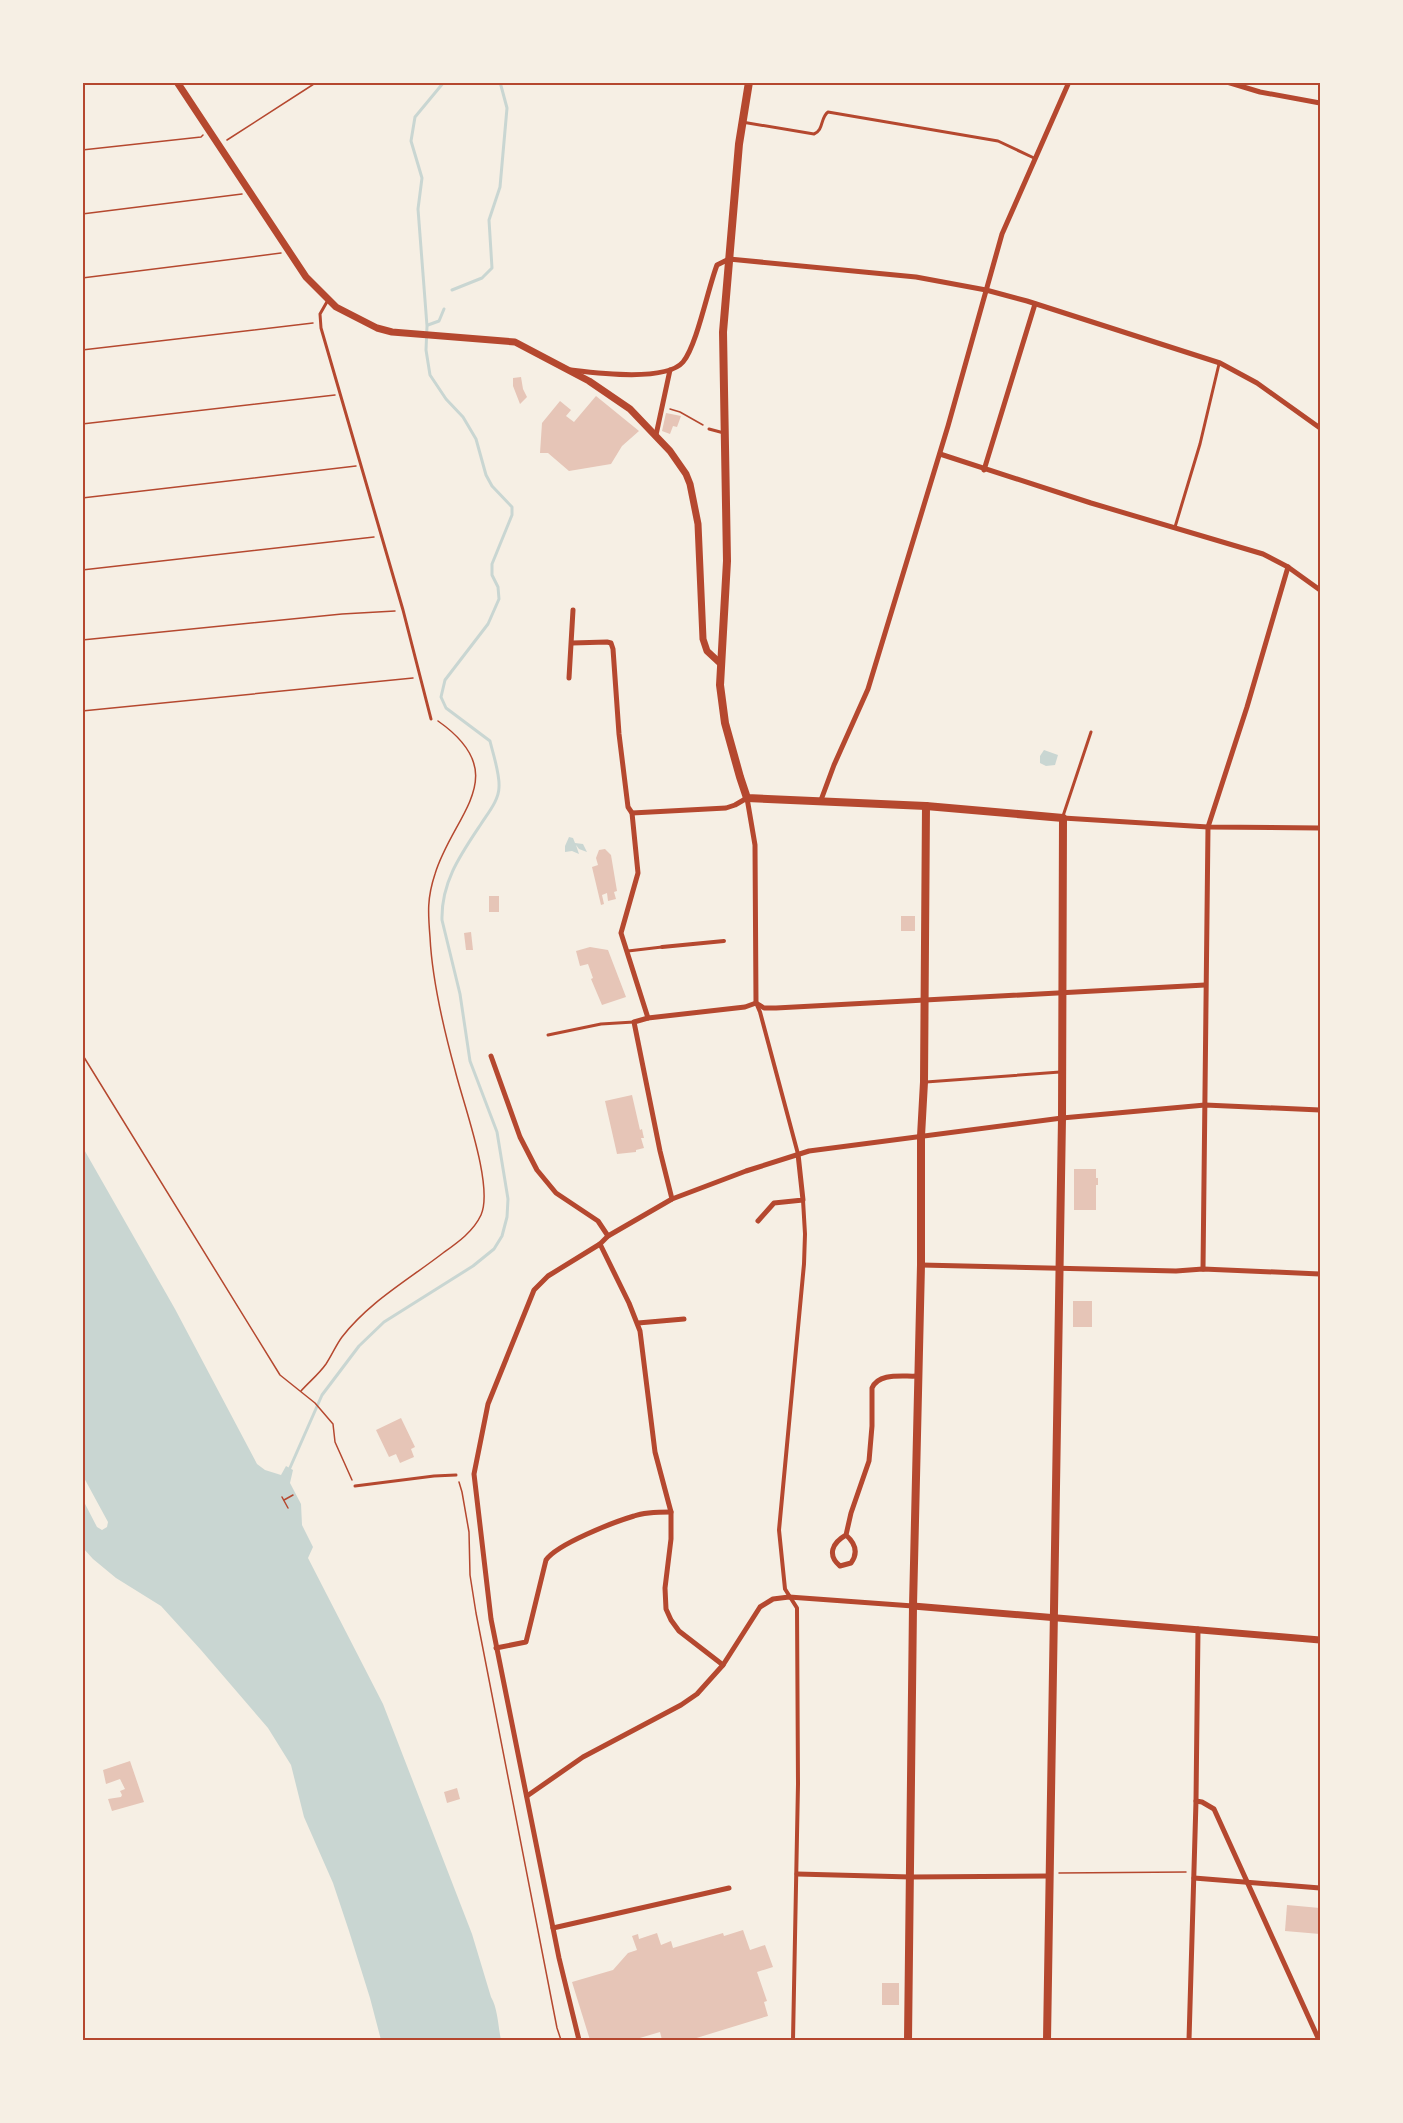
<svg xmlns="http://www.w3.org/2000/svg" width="1403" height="2123" font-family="'Nunito Sans',sans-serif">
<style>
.water{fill:#c9d6d2}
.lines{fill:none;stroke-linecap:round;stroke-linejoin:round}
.stream{stroke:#c9d6d2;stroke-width:3}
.building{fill:#e6c5b7}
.path{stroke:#b5482f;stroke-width:1.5}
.service{stroke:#b5482f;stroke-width:3}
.pedestrian{stroke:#b5482f;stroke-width:4}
.minor{stroke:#b5482f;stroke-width:5}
.tertiary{stroke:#b5482f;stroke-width:7}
.secondary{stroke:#b5482f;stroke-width:8}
.neatline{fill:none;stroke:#b5482f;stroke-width:2}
</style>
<rect width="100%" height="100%" fill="#f6efe4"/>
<g class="water">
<path d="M1044 750 1058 755 1055 765 1046 766 1040 763V756Z"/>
<path d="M569 837 573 838 575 843 583 844 587 852 579 849 576 845 579 854 572 851 565 852V846Z"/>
<path d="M82 1146 175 1309 257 1464 265 1470 281 1475 286 1466 293 1470 290 1483 301 1504 302 1525 313 1547 308 1558 383 1704 472 1934 491 1997C498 2009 498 2026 501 2040H381L370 1998 349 1931 333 1883 304 1817 291 1765 268 1728 201 1650 161 1606 116 1578 93 1559 83 1548V1500L97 1527 102 1530 107 1527 108 1522 83 1476Z"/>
</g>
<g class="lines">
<g class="stream">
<path d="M452 290 482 278 492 268 489 220 500 187 507 108 500 82"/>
<path d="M428 325 439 321 444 309"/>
<path d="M289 1470 322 1395 359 1346 384 1322 473 1266 494 1249 502 1236 507 1217 508 1199 497 1132 470 1061 460 994 442 920C441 882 461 854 481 824 488 813 499 800 499 787 500 774 493 754 490 741L446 708 441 697 445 680 488 624 499 599 498 587 492 575V564L512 515V507L492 486 486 475 476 439 463 417 446 399 430 375 426 350 427 326 418 209 422 178 411 141 415 117 444 82"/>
</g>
</g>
<g class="building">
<path d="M521 377 523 389 527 397 520 404 513 386V378Z"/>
<path d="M596 396 639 431 622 446 611 464 569 471 548 453H540L542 423 560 401 571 410 566 416 574 422Z"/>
<path d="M666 413 681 416 677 427 673 426 670 434 662 431Z"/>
<path d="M605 849 611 855 617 891 614 892 616 899 608 901 607 893 602 895 604 904 601 905 592 867 598 865 596 858 599 850Z"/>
<rect x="489" y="896" width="10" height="16"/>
<rect x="901" y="916" width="14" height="15"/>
<path d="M471 932 473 950H466L464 933Z"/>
<path d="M590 947 608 950 626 997 602 1005 591 979 593 978 588 964 580 966 576 951Z"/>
<path d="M632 1095 640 1130 642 1129 643 1134 644 1138H641L644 1148 636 1150V1152L617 1154 605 1101Z"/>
<path d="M1074 1169H1096V1178H1098V1185H1096V1210H1074Z"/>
<rect x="1073" y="1301" width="19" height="26"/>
<path d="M401 1418 415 1447 411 1449 414 1457 400 1463 396 1454 389 1457 376 1430Z"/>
<path d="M130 1761 144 1802 112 1811 108 1799 121 1797 122 1795 120 1791 125 1789 120 1779 106 1784 103 1770Z"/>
<path d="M457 1788 460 1799 447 1803 444 1792Z"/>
<path d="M1287 1905 1320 1908V1934L1285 1931Z"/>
<path d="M743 1930 750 1950 765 1945 773 1967 757 1972 767 2001 764 2002 768 2016 690 2040H662L660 2032 633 2040H590L572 1982 613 1970 628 1953 637 1950 632 1936 638 1934 639 1939 657 1933 661 1945 671 1941 673 1948 723 1933 724 1936Z"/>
<rect x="882" y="1983" width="17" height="22"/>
</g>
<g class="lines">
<g class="path">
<path d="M227 140 317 82"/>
<path d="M82 150 201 137 203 135"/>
<path d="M82 214 242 194"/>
<path d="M82 278 281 253"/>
<path d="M82 350 313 323"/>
<path d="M670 409 680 412 703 425"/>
<path d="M82 424 335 395"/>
<path d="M82 498 356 466"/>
<path d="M82 570 374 537"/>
<path d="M82 640 342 614 395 611"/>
<path d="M82 711 413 678"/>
<path d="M82 1054 280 1375 315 1403 333 1424 335 1442 352 1480"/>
<path d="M301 1391C309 1382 319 1374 326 1364 332 1355 336 1345 342 1337 369 1302 408 1280 443 1253 457 1243 473 1232 481 1215 494 1186 463 1103 455 1070 444 1030 432 978 430 937 428 913 427 898 435 874 453 814 515 775 438 721"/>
<path d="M459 1482 462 1492 469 1532 470 1575 476 1613 557 2028 561 2040"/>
<path d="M282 1497 288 1508"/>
<path d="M284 1500 293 1495"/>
<path d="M1059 1873 1186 1872"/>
</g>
<g class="service">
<path d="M742 122 814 134C824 130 820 118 828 112L998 141 1034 158"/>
<path d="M328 300 320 314 321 328 403 610 431 719"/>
<path d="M709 429 724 433"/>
<path d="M1175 527 1200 444 1219 364"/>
<path d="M1063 816 1091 732"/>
<path d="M628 951 662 947"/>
<path d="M548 1035 601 1024 634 1022"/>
<path d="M926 1082 1060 1072"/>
<path d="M355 1486 434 1476 456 1475"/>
</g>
<g class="pedestrian">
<path d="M662 947 724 941"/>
<path d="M757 1005 760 1012 798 1154"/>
<path d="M793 2040 798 1784 797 1608 785 1589 779 1530 804 1264 805 1234 803 1200"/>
</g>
<g class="minor">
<path d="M1227 82 1260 92 1320 103"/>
<path d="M571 370C596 373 666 382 683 362 697 345 708 288 717 265L729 259 916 277 986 290 1027 301 1220 363 1257 383 1320 428"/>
<path d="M656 435 670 370"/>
<path d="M940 454 1091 503 1263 554 1288 567 1320 590"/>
<path d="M984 470 1035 304"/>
<path d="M572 643 607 642 611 643 613 649 619 734 628 807 632 813 638 873 621 933 648 1018"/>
<path d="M569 678 573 610"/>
<path d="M821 800 834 765 868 689 948 426 1002 234 1069 82"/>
<path d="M632 813 726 808 735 805 747 798 755 845 756 1003"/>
<path d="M1063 818 1208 827 1320 828"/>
<path d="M756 1003 764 1008H776L1205 985"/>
<path d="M491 1056 520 1137 537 1170 556 1193 598 1221 608 1236"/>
<path d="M672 1199 660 1151 634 1022 648 1018 745 1007 756 1003"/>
<path d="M758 1221 774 1203 803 1200 798 1154"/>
<path d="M600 1244 629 1303 640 1331 655 1452 671 1512V1539L665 1588 666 1609 671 1620 679 1631 723 1665"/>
<path d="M921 1265 1176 1271 1203 1269 1320 1274"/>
<path d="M1203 1269 1208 827 1247 707 1288 567"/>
<path d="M638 1323 684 1319"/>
<path d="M846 1535C855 1543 859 1552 851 1563L840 1566C827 1555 832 1543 846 1535L851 1513 869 1461 872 1426V1388C879 1372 903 1377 918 1376"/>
<path d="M496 1648 526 1642 546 1560C557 1544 614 1522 634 1516 645 1512 659 1512 671 1512"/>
<path d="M527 1796 583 1757 681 1705 697 1694 723 1665 760 1607 773 1599 789 1597 913 1606"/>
<path d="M1196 1801 1202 1802 1214 1809 1319 2040"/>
<path d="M797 1874 911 1877 1049 1876"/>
<path d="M1194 1878 1320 1888"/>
<path d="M553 1928 729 1888"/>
<path d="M579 2040 559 1958 491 1619 474 1474 488 1404 534 1290 548 1276 600 1244 608 1236 672 1199 746 1171 809 1151 1062 1118 1205 1105 1320 1110"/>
<path d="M1189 2040 1196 1801 1198 1629"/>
</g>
<g class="tertiary">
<path d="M177 82 306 277 336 307 377 328 392 332 515 342 589 381 630 409 670 451 686 474 690 484 698 524 703 639 707 651 721 664"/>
<path d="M913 1606 1320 1640"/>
</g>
<g class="secondary">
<path d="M749 82 739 144 723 332 727 561 720 685 725 723 740 777 747 798 926 806 1063 818 1062 1118 1047 2040"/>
<path d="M908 2040 913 1606 921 1265V1136L924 1082 926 806"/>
</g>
</g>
<rect width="1403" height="2123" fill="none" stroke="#f6efe4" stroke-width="168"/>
<rect x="84" y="84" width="1235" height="1955" class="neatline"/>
</svg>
